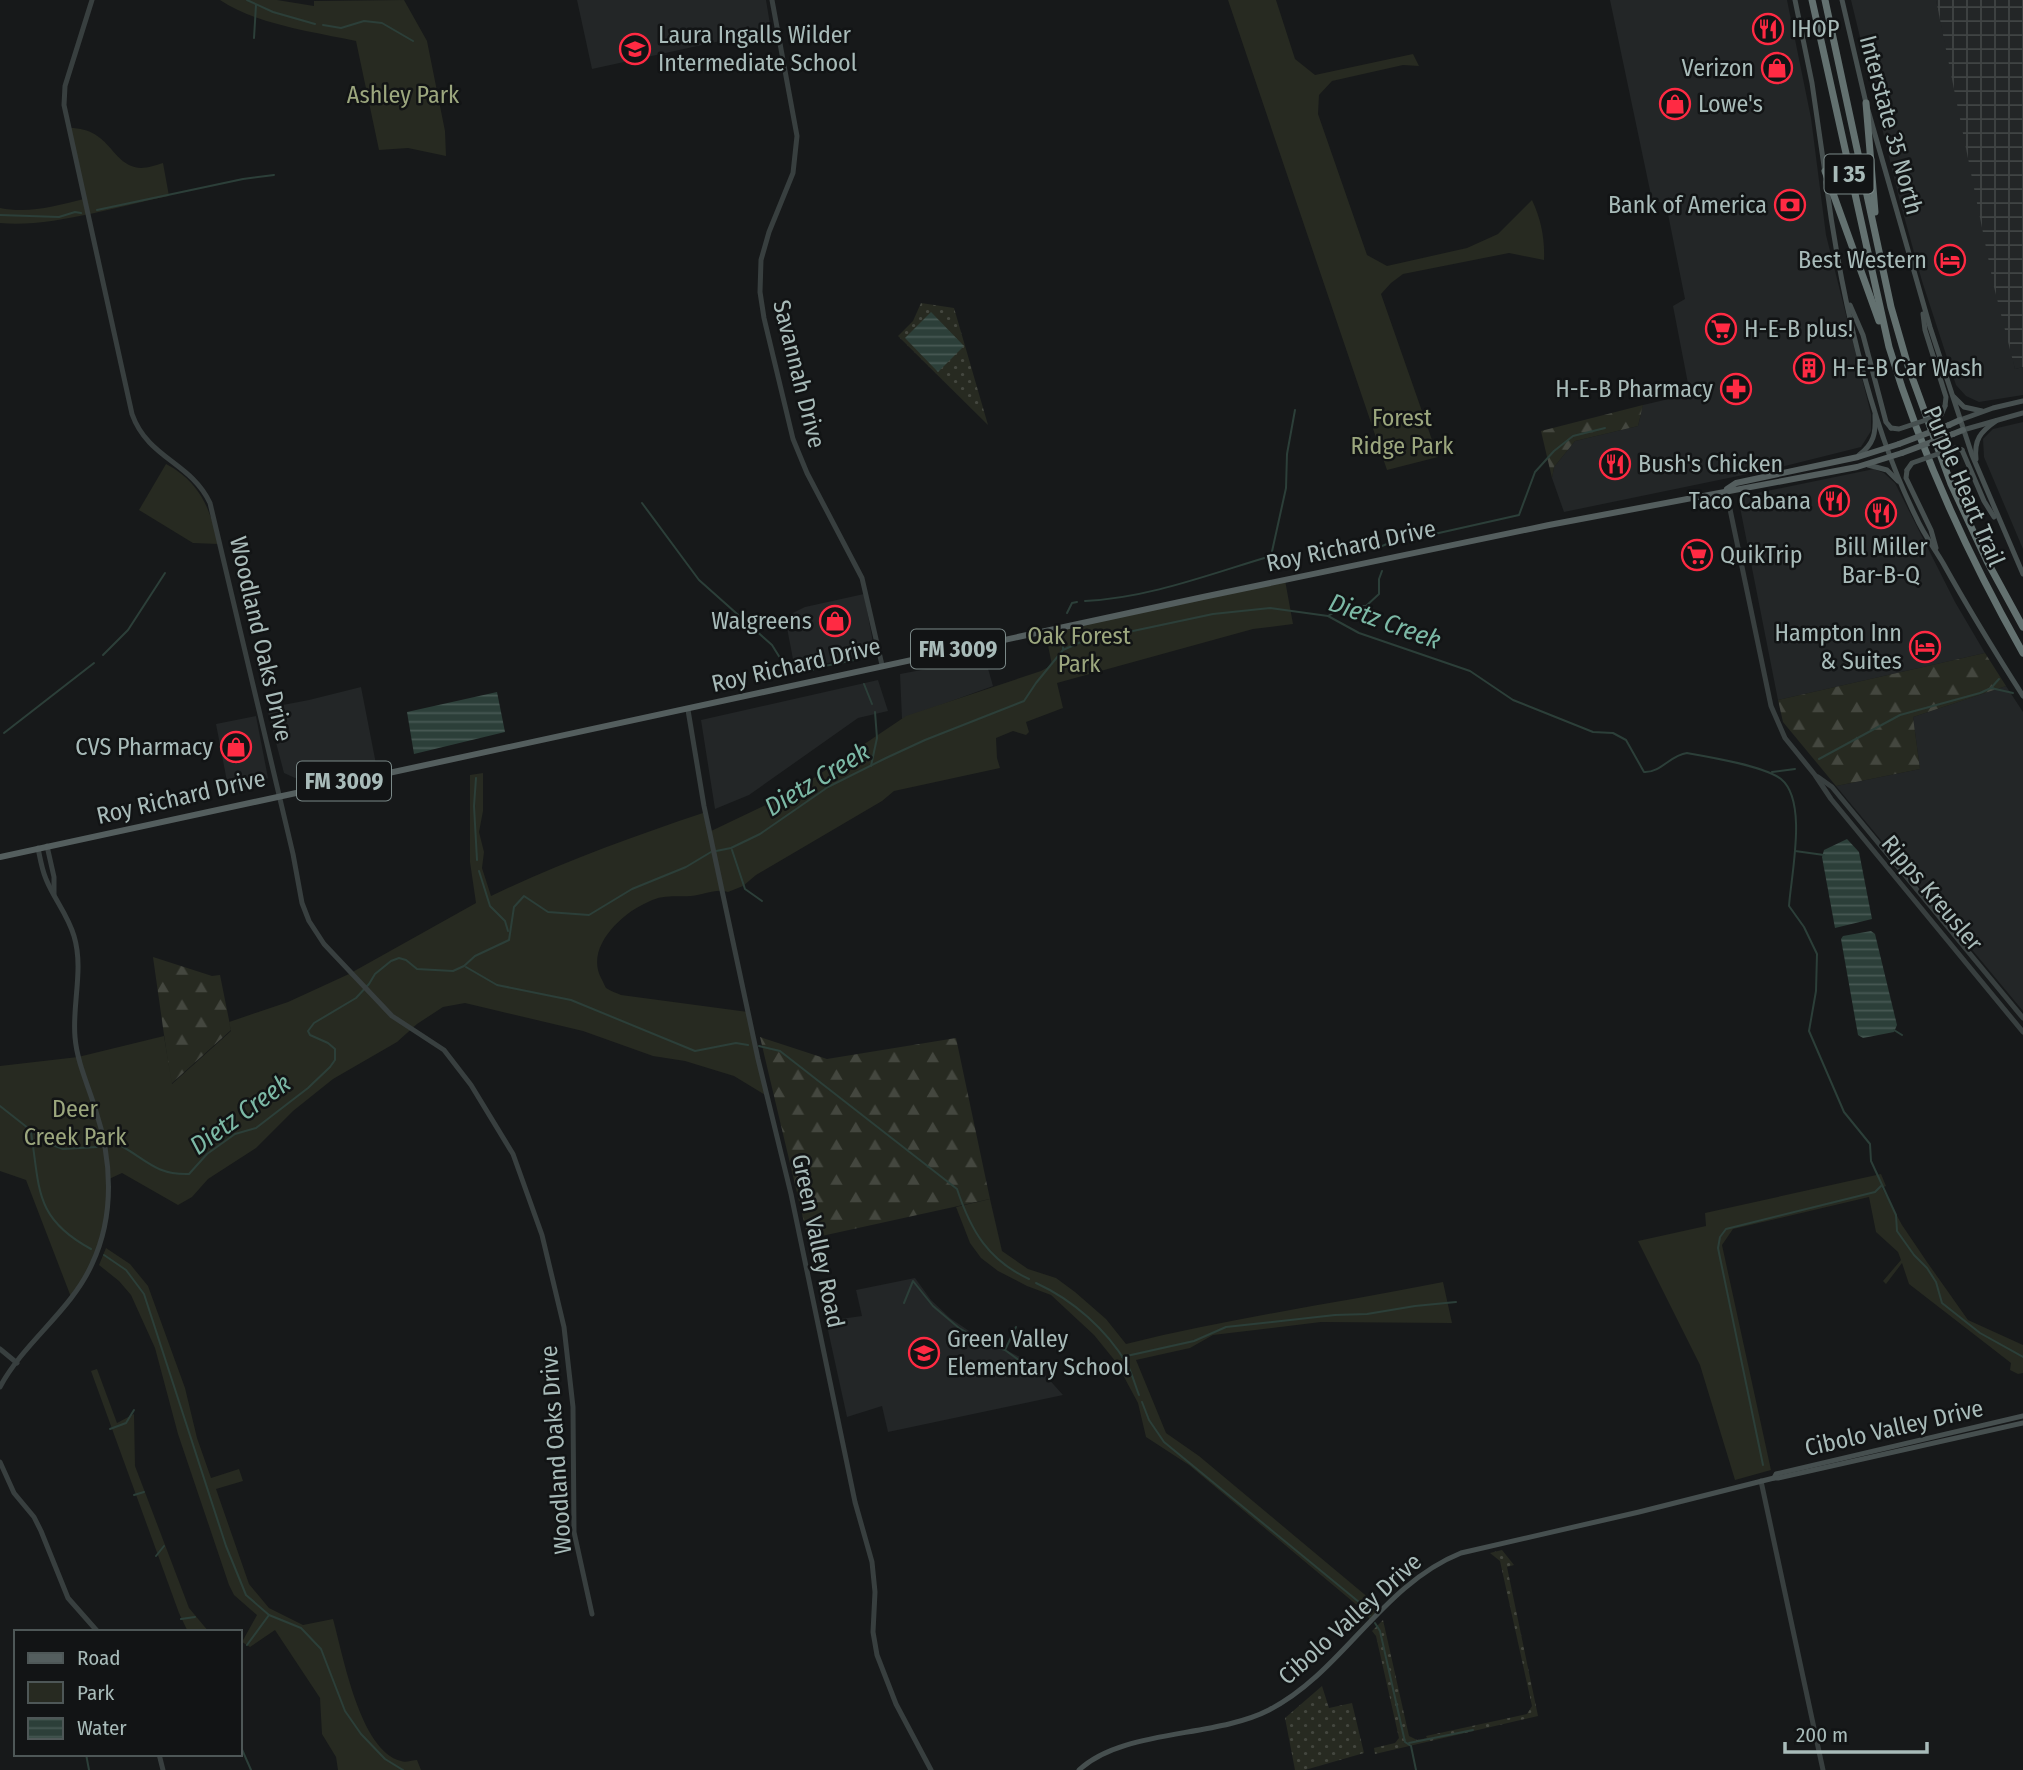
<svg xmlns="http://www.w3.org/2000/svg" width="2023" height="1770" font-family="'Fira Sans Condensed',sans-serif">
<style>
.built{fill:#232627}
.industrial{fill:url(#industrial-grid)}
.grass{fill:url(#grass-dots)}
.forest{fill:url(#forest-firs)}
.park{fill:#272a21}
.water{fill:url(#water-rules)}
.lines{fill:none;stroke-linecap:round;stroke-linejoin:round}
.stream{stroke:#2c3f39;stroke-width:2}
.tertiary{stroke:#383f3f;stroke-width:5}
.secondary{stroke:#464f4f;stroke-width:5}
.primary{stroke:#545e5e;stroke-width:6}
.motorway{stroke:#637170;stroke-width:7}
.secondary-bridge{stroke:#464f4f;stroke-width:5}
.primary-bridge{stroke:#545e5e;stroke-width:6}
.labels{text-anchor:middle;stroke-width:5;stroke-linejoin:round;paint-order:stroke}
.shield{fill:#121415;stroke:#7b8988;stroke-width:2}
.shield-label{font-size:23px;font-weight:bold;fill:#a8bbb9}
.poi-label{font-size:24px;fill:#a8bbb9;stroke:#121415;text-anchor:start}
.park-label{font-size:24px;fill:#9ca77e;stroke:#121415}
.street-label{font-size:24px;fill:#a8bbb9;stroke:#121415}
.water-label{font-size:26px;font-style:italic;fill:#7cb9a6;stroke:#121415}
</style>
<defs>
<pattern id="industrial-grid" width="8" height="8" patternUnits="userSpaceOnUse" patternTransform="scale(1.75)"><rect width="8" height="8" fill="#232627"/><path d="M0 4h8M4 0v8" fill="none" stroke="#404444"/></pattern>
<pattern id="grass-dots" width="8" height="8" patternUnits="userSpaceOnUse" patternTransform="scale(1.75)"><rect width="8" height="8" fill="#272a21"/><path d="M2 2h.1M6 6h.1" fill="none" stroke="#44473f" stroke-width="1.8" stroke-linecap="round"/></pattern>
<pattern id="forest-firs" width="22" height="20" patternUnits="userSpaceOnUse" patternTransform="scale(1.75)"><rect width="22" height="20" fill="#272a21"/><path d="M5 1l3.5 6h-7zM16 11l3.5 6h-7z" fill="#44473f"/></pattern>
<pattern id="water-rules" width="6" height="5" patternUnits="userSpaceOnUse" patternTransform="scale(1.75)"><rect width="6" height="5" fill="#2c3f39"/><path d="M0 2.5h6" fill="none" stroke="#485954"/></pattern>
</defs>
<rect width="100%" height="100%" fill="#17191a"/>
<g class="built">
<path d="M577 0H766L771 30 592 69Z"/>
<path d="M1610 0H1787L1811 118 1826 235 1871 414V431L1861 447 1777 468 1564 512 1552 478 1554 467 1575 441 1638 426 1643 405 1690 394 1673 306 1685 299 1666 204 1652 200Z"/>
<path d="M1851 0H1936L2015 369 2023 367V395L1979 402 1966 396 1956 385 1922 281 1899 198Z"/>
<path d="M2023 422V549L1984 457 1983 439 1993 429Z"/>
<path d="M1874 469 1884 473 1895 483 1955 602 1985 653 1778 700 1738 497Z"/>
<path d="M864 594 875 653 795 670 785 617 805 607Z"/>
<path d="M985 658 993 686 902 719 900 674Z"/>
<path d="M878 680 888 711 858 718 749 795 715 809 701 720Z"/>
<path d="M2006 686 2023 712V1011L1836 786 1920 769 1913 717Z"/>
<path d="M361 687 376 764 295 778 284 773 267 708 309 700Z"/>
<path d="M256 716 268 778 260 785 229 792 216 724Z"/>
<path d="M915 1278 931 1300 950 1318 972 1333 1030 1362 1045 1375 1063 1395 888 1432 882 1406 847 1417 826 1321 862 1316 856 1290Z"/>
</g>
<path class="industrial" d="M1936 0H2023V367L2015 369 1994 287Z"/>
<g class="grass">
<path d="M921 303 954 308 988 425 898 336 913 321Z"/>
<path d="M1502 1550 1514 1565 1507 1567 1538 1716 1375 1754 1374 1748 1395 1743 1399 1738 1376 1636 1372 1631 1383 1620 1409 1736 1417 1740 1427 1738 1426 1736 1527 1714 1532 1706 1500 1561 1490 1553Z"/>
<path d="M1322 1686 1329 1708 1352 1703 1364 1753 1305 1770H1295L1285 1718Z"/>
</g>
<g class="forest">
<path d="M1643 405 1638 426 1575 441 1554 467 1552 478 1541 431Z"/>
<path d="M1985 653 2006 686 1913 717 1920 769 1836 786 1783 722 1778 700Z"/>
<path d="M153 957 212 976 220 975 231 1030 171 1084Z"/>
<path d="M760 1037 827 1059 956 1038 990 1199 808 1239Z"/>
</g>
<g class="park">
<path d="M220 0H277L314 6V1L404 0 427 41 445 131 446 156 408 148 379 150 356 41C314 32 255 24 220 0Z"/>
<path d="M1228 0H1276L1295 59 1315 75 1413 54 1419 66 1403 65 1332 81 1319 95 1318 114 1367 255 1387 266 1467 248 1498 234 1532 200C1541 219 1545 239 1544 260L1509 253 1403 274 1391 283 1381 294 1438 457 1387 470Z"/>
<path d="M68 128C112 127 110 166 141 168 148 168 156 165 163 163L169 196C118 206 51 228 0 223V208C29 214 55 206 84 199Z"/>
<path d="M166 464C199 481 211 509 218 544L193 543 139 510Z"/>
<path d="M1285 580 1293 624 1253 629 1057 683 1063 708 1026 722 1029 732 1026 735 1013 731 996 738 997 758 1000 768 894 791 882 801 756 875 743 886 728 892C716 888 704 895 691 896 675 897 663 894 648 902 622 913 585 947 601 978 603 981 604 985 606 988 610 991 617 993 621 995L748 1012 767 1096 734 1076 685 1061 653 1056 583 1031 465 1003 443 1007 417 1024 397 1042 333 1079 293 1111 256 1148 208 1179 192 1197 178 1205 122 1173 109 1179 107 1211 92 1265 71 1297 26 1180 0 1171V1066L78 1057 164 1036 172 1084 231 1031 229 1022 288 1002 349 974 476 903 470 862V775L483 773V811L479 832 484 852 482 868 491 896C560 863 631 837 703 813L709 832 793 792 906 716 1041 671 1052 665 1045 631Z"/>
<path d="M1881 1174 1886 1186 1882 1188 1902 1225 1927 1262 1968 1320 2023 1345V1373L2018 1374 2010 1370 2011 1363 1909 1284 1902 1263 1886 1284 1883 1281 1901 1260 1898 1252 1876 1232 1869 1197 1733 1229 1722 1245 1771 1470 1735 1480 1700 1365 1638 1241 1706 1226 1705 1213Z"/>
<path d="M990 1199 1002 1251 1028 1269 1056 1278 1075 1292 1106 1319 1126 1344C1230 1318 1338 1303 1443 1282L1452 1323 1321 1322 1213 1335 1190 1348 1136 1360 1166 1433 1199 1456 1382 1609 1371 1621 1364 1611 1189 1465 1146 1437 1138 1403 1116 1362 1094 1335 1051 1295 1027 1286 998 1271 981 1258 970 1243 956 1207Z"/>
<path d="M106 1248 130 1264 148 1286 185 1388 197 1438 211 1478 239 1469 243 1481 216 1489 249 1584 269 1608 303 1625 333 1619C343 1655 360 1751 401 1761 405 1763 413 1760 417 1760L421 1770H338L336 1757 322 1734 320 1698 275 1630 250 1647 242 1642 257 1615 234 1595 229 1585 178 1434 155 1348 131 1295 119 1281 99 1265Z"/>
<path d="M97 1369 117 1423 134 1414 135 1466 189 1608 209 1632H188L179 1613 91 1371Z"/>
</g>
<g class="water">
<path d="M931 312 964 346 938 372 905 338Z"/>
<path d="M497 692 505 732 414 754 407 712Z"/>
<path d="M1847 839 1859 852 1872 919 1835 928 1822 857 1824 850Z"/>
<path d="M1871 931 1875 934 1897 1025 1894 1032 1863 1038 1858 1035 1841 939 1843 936Z"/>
</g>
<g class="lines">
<g class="stream">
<path d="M247 0 273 12 315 24"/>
<path d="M323 25 341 28 364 21 382 23 413 41"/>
<path d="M254 38 256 5"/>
<path d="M97 210 243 179 274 175"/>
<path d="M0 215 59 217 75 212 81 213"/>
<path d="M642 503 699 580 772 645 790 674 813 670"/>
<path d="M1421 537 1519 515 1535 472 1554 451 1573 436 1605 428"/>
<path d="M1380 547 1389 543"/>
<path d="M1085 601C1149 598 1210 574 1271 556L1286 488 1287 454 1295 410"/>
<path d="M1067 613 1072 603 1077 602"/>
<path d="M1328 616 1345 606H1366L1379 594V579L1382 571"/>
<path d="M1063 650V637"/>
<path d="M103 655 128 630 165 573"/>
<path d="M825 666 859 659"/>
<path d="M864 684 872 704"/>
<path d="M1991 688 2013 693"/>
<path d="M4 733 94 663"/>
<path d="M1819 759 1900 715 1980 693 1991 688 1999 679"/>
<path d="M871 766 877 738 875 712"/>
<path d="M1772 772 1795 769"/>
<path d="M476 778 474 806 477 860"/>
<path d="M732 850 745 889 762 901"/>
<path d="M716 851 731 848 760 834 828 787 886 758 925 740 1024 701 1036 683 1063 650 1081 642 1213 614 1270 608 1328 616 1359 633 1470 671 1513 700 1593 732 1613 733 1626 740 1644 772C1661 773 1670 755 1687 753 1710 757 1764 766 1781 779 1808 801 1791 875 1789 906L1804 927 1817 954 1816 991 1809 1031 1844 1112 1870 1144 1871 1161 1896 1215 1897 1231 1914 1255 1927 1268 1936 1282 1942 1303 1980 1333 2023 1357"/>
<path d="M1795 851 1824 855"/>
<path d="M479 871 490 906 505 921 508 931"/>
<path d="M466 967 497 985 571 1000 695 1051 736 1043 748 1045"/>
<path d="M1894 1030 1902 1035"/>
<path d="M759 1046 780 1051 957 1189C971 1231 988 1260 1029 1279"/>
<path d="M0 1106 47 1143 63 1149 97 1147"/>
<path d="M31 1132C40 1189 34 1218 91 1249"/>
<path d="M118 1144C146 1159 155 1175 189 1174L207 1154 235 1134 256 1128 308 1088 330 1067 335 1060V1049L328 1043 310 1035 308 1031 314 1023 356 998 369 984 375 974 391 961 399 958 406 960 417 969 453 971 464 966 475 956 509 940 514 907 524 896 548 912 589 915 632 889 686 867 711 852"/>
<path d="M104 1255 126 1270 144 1294 226 1546 246 1595 269 1615 301 1628 321 1649 345 1711 361 1734 385 1759 403 1770"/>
<path d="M1036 1283C1073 1300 1106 1329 1127 1364 1132 1373 1135 1385 1139 1395"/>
<path d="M904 1303 913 1281 933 1306 959 1328 989 1345 1005 1350 1042 1377"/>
<path d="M1005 1350 1016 1327"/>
<path d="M1122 1357 1194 1341 1226 1327 1335 1315 1367 1314 1415 1306 1456 1302"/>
<path d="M1142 1402 1149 1420 1164 1442 1365 1607 1370 1615"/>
<path d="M110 1429 126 1423 134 1410"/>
<path d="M1763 1465 1718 1248 1720 1237 1726 1229 1875 1192 1881 1186"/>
<path d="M134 1495 144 1492"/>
<path d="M156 1556 164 1546"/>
<path d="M181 1619 195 1617"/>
<path d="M1375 1623 1380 1631 1405 1742 1411 1746 1416 1770"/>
<path d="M247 1645 269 1615"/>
<path d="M1409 1743 1473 1730"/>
<path d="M240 1745 251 1770"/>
<path d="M86 1754 89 1770"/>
</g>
<g class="tertiary">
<path d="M92 0 65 86 64 105 132 414C148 459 191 462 210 503L293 854 302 903 309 921 324 944 392 1016 444 1050 471 1085 513 1154 542 1235 564 1327 573 1407 574 1532 592 1614"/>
<path d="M772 0 797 136 793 173 769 232 761 260 760 292 764 318 793 439 807 473 862 578 882 665"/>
<path d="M1726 490 1771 706 1785 738 1815 775 1831 799 2023 1032"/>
<path d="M688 710 704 806 758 1059 791 1194 855 1502 872 1562 875 1592 873 1632 877 1655 896 1704 931 1770"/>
<path d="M1818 777 1832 787 2023 1018"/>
<path d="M47 846 54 877V894"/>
<path d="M0 1349 17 1363"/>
<path d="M0 1387C24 1342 71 1311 92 1264 115 1215 112 1159 95 1108 88 1085 77 1062 75 1037 72 1004 84 969 74 936 68 915 54 899 46 879 42 870 40 858 38 848"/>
<path d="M0 1462 14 1493 34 1517 41 1531 68 1598 98 1632"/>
<path d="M1761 1481 1823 1770"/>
<path d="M159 1754 163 1770"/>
</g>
<g class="secondary">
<path d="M1795 0 1812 83 1825 173"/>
<path d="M1842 0 1866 103 1930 327 1972 455 2023 574"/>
<path d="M1826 182C1840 289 1868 420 1916 517 1923 533 1934 548 1943 563 1968 608 1995 652 2023 696"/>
<path d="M1850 305 1863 335 1886 422 1891 428"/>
<path d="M1923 314 1925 330 1946 397 1945 406"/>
<path d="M1954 397 1964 407 1982 411"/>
<path d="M1960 420 1993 408 2023 401"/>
<path d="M1963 430 2023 413"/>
<path d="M1962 450 1984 501 1994 517"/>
<path d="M1859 455C1874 444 1876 433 1875 415"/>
<path d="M1976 459C1974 440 1980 432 1996 421"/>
<path d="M1868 465 1887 470 1898 481"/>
<path d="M1907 470 1906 478 1931 530 1936 548"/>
<path d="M1774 1478 1776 1474 2023 1416"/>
<path d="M1079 1770C1122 1729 1215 1738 1269 1710 1343 1672 1381 1585 1461 1553L1639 1512 1774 1478H1778L2023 1423"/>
</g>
<g class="primary">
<path d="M1949 425 1960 420"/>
<path d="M1953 434 1963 430"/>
<path d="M1727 489 1736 483 1858 457 1899 444"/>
<path d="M0 857 1203 597 1549 525 1857 467 1902 453"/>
</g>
<g class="motorway">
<path d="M1812 0 1889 347C1922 456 1967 554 2023 653"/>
<path d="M1825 0 1891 307 1908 366 1951 484 1987 561 2023 627"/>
<path d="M1866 103 1875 212"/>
<path d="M1825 171 1879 321"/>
</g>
<g class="secondary-bridge">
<path d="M1891 428 1899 429 1941 415 1945 406"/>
<path d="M1907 470 1912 463 1955 448 1962 450"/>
</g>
<g class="primary-bridge">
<path d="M1899 444 1949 425"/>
<path d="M1902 453 1953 434"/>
</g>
</g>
<defs>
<g id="restaurant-ring" transform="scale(1.575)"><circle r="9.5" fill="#121415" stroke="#ff2a43" stroke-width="1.5"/><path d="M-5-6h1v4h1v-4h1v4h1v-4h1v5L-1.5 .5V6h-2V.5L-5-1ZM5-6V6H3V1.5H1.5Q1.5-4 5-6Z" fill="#ff2a43"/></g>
<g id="school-ring" transform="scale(1.575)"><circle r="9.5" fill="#121415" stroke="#ff2a43" stroke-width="1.5"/><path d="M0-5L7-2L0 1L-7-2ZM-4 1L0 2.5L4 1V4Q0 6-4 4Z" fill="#ff2a43"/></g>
<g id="shop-ring" transform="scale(1.575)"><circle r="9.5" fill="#121415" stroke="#ff2a43" stroke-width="1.5"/><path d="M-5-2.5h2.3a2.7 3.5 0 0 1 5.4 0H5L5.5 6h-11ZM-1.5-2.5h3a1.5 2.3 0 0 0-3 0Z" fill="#ff2a43"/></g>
<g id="bank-ring" transform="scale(1.575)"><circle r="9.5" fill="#121415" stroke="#ff2a43" stroke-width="1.5"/><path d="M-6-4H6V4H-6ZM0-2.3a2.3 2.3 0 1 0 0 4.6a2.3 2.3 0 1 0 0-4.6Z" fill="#ff2a43"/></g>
<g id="hotel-ring" transform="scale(1.575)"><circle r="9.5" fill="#121415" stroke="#ff2a43" stroke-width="1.5"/><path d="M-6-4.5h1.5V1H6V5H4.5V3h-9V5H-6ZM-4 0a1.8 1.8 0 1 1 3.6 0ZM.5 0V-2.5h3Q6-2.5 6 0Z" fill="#ff2a43"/></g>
<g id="supermarket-ring" transform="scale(1.575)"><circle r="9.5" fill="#121415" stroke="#ff2a43" stroke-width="1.5"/><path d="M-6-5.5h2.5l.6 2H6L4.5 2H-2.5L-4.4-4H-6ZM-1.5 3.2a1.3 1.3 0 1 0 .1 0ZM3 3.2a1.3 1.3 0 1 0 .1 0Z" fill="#ff2a43"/></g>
<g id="building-ring" transform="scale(1.575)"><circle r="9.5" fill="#121415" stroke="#ff2a43" stroke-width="1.5"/><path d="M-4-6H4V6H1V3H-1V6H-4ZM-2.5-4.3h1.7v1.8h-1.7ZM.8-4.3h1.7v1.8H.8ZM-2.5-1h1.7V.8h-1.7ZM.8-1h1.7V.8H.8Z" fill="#ff2a43"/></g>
<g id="pharmacy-ring" transform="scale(1.575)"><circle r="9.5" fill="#121415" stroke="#ff2a43" stroke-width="1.5"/><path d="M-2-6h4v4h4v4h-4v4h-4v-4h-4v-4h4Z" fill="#ff2a43"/></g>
</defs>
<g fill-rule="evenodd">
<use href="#restaurant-ring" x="1768" y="29"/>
<use href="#school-ring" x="635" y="49"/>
<use href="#shop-ring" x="1777" y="68"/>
<use href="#shop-ring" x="1675" y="104"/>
<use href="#bank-ring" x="1790" y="205"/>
<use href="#hotel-ring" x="1950" y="260"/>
<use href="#supermarket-ring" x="1721" y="329"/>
<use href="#building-ring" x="1809" y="368"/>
<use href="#pharmacy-ring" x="1736" y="389"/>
<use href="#restaurant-ring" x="1615" y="464"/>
<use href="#restaurant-ring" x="1834" y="501"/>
<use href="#restaurant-ring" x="1881" y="513"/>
<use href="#supermarket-ring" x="1697" y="555"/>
<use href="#shop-ring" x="835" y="621"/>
<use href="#hotel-ring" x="1925" y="647"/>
<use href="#shop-ring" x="236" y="747"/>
<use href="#school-ring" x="924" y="1353"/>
</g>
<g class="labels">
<g class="shield">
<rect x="1824.5" y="154.5" width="49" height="39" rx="5"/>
<rect x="911" y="629.5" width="94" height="39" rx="5"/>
<rect x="297" y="761.5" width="94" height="39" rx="5"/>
</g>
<g class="shield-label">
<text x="1849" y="182">I 35</text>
<text x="958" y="657">FM 3009</text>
<text x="344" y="789">FM 3009</text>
</g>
<g class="poi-label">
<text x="1791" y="37">IHOP</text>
<text x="658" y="43">Laura Ingalls Wilder<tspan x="658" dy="28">Intermediate School</tspan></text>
<text x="1754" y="76" text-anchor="end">Verizon</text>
<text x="1698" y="112">Lowe's</text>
<text x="1767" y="213" text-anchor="end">Bank of America</text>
<text x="1927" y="268" text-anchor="end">Best Western</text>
<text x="1744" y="337">H-E-B plus!</text>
<text x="1832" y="376">H-E-B Car Wash</text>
<text x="1713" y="397" text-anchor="end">H-E-B Pharmacy</text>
<text x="1638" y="472">Bush's Chicken</text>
<text x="1811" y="509" text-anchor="end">Taco Cabana</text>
<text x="1881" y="555" text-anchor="middle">Bill Miller<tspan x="1881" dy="28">Bar-B-Q</tspan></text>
<text x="1720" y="563">QuikTrip</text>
<text x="812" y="629" text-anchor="end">Walgreens</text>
<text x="1902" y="641" text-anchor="end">Hampton Inn<tspan x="1902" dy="28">&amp; Suites</tspan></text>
<text x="213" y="755" text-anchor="end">CVS Pharmacy</text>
<text x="947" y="1347">Green Valley<tspan x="947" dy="28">Elementary School</tspan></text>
</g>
<g class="park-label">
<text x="403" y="103">Ashley Park</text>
<text x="1402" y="426">Forest<tspan x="1402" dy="28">Ridge Park</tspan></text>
<text x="1079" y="644">Oak Forest<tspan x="1079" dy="28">Park</tspan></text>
<text x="75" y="1117">Deer<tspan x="75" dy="28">Creek Park</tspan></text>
</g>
<g class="street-label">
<text transform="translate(1891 125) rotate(75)" y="8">Interstate 35 North</text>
<text transform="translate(799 374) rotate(76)" y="8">Savannah Drive</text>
<text transform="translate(1964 486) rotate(67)" y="8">Purple Heart Trail</text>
<text transform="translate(1351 546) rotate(-12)" y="8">Roy Richard Drive</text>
<text transform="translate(261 639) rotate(77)" y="8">Woodland Oaks Drive</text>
<text transform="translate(796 665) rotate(-13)" y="8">Roy Richard Drive</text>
<text transform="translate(181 797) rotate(-13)" y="8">Roy Richard Drive</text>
<text transform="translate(1932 893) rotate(50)" y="8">Ripps Kreusler</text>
<text transform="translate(818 1241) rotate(78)" y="8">Green Valley Road</text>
<text transform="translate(1894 1428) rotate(-13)" y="8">Cibolo Valley Drive</text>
<text transform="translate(556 1450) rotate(-94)" y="8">Woodland Oaks Drive</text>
<text transform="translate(1350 1619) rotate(-42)" y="8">Cibolo Valley Drive</text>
</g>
<g class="water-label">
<text transform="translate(1385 621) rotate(20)" y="9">Dietz Creek</text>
<text transform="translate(817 779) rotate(-31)" y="9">Dietz Creek</text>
<text transform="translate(240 1114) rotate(-36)" y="9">Dietz Creek</text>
</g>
</g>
<rect x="14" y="1630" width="228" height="126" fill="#121415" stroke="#4e5757" stroke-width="2"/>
<rect x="28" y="1653" width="35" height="10" fill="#545e5e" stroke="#4e5757" stroke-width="2"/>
<text x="77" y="1665" font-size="21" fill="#a8bbb9">Road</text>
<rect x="28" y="1682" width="35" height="21" fill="#272a21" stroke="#4e5757" stroke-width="2"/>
<text x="77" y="1700" font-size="21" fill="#a8bbb9">Park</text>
<rect x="28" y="1718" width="35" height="21" fill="url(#water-rules)" stroke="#4e5757" stroke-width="2"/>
<text x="77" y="1735" font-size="21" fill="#a8bbb9">Water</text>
<path d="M1785 1742v10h142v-10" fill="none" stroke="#a8bbb9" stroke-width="3.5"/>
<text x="1796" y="1742" font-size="21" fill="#a8bbb9" stroke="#121415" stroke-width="5" paint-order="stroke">200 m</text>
</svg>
